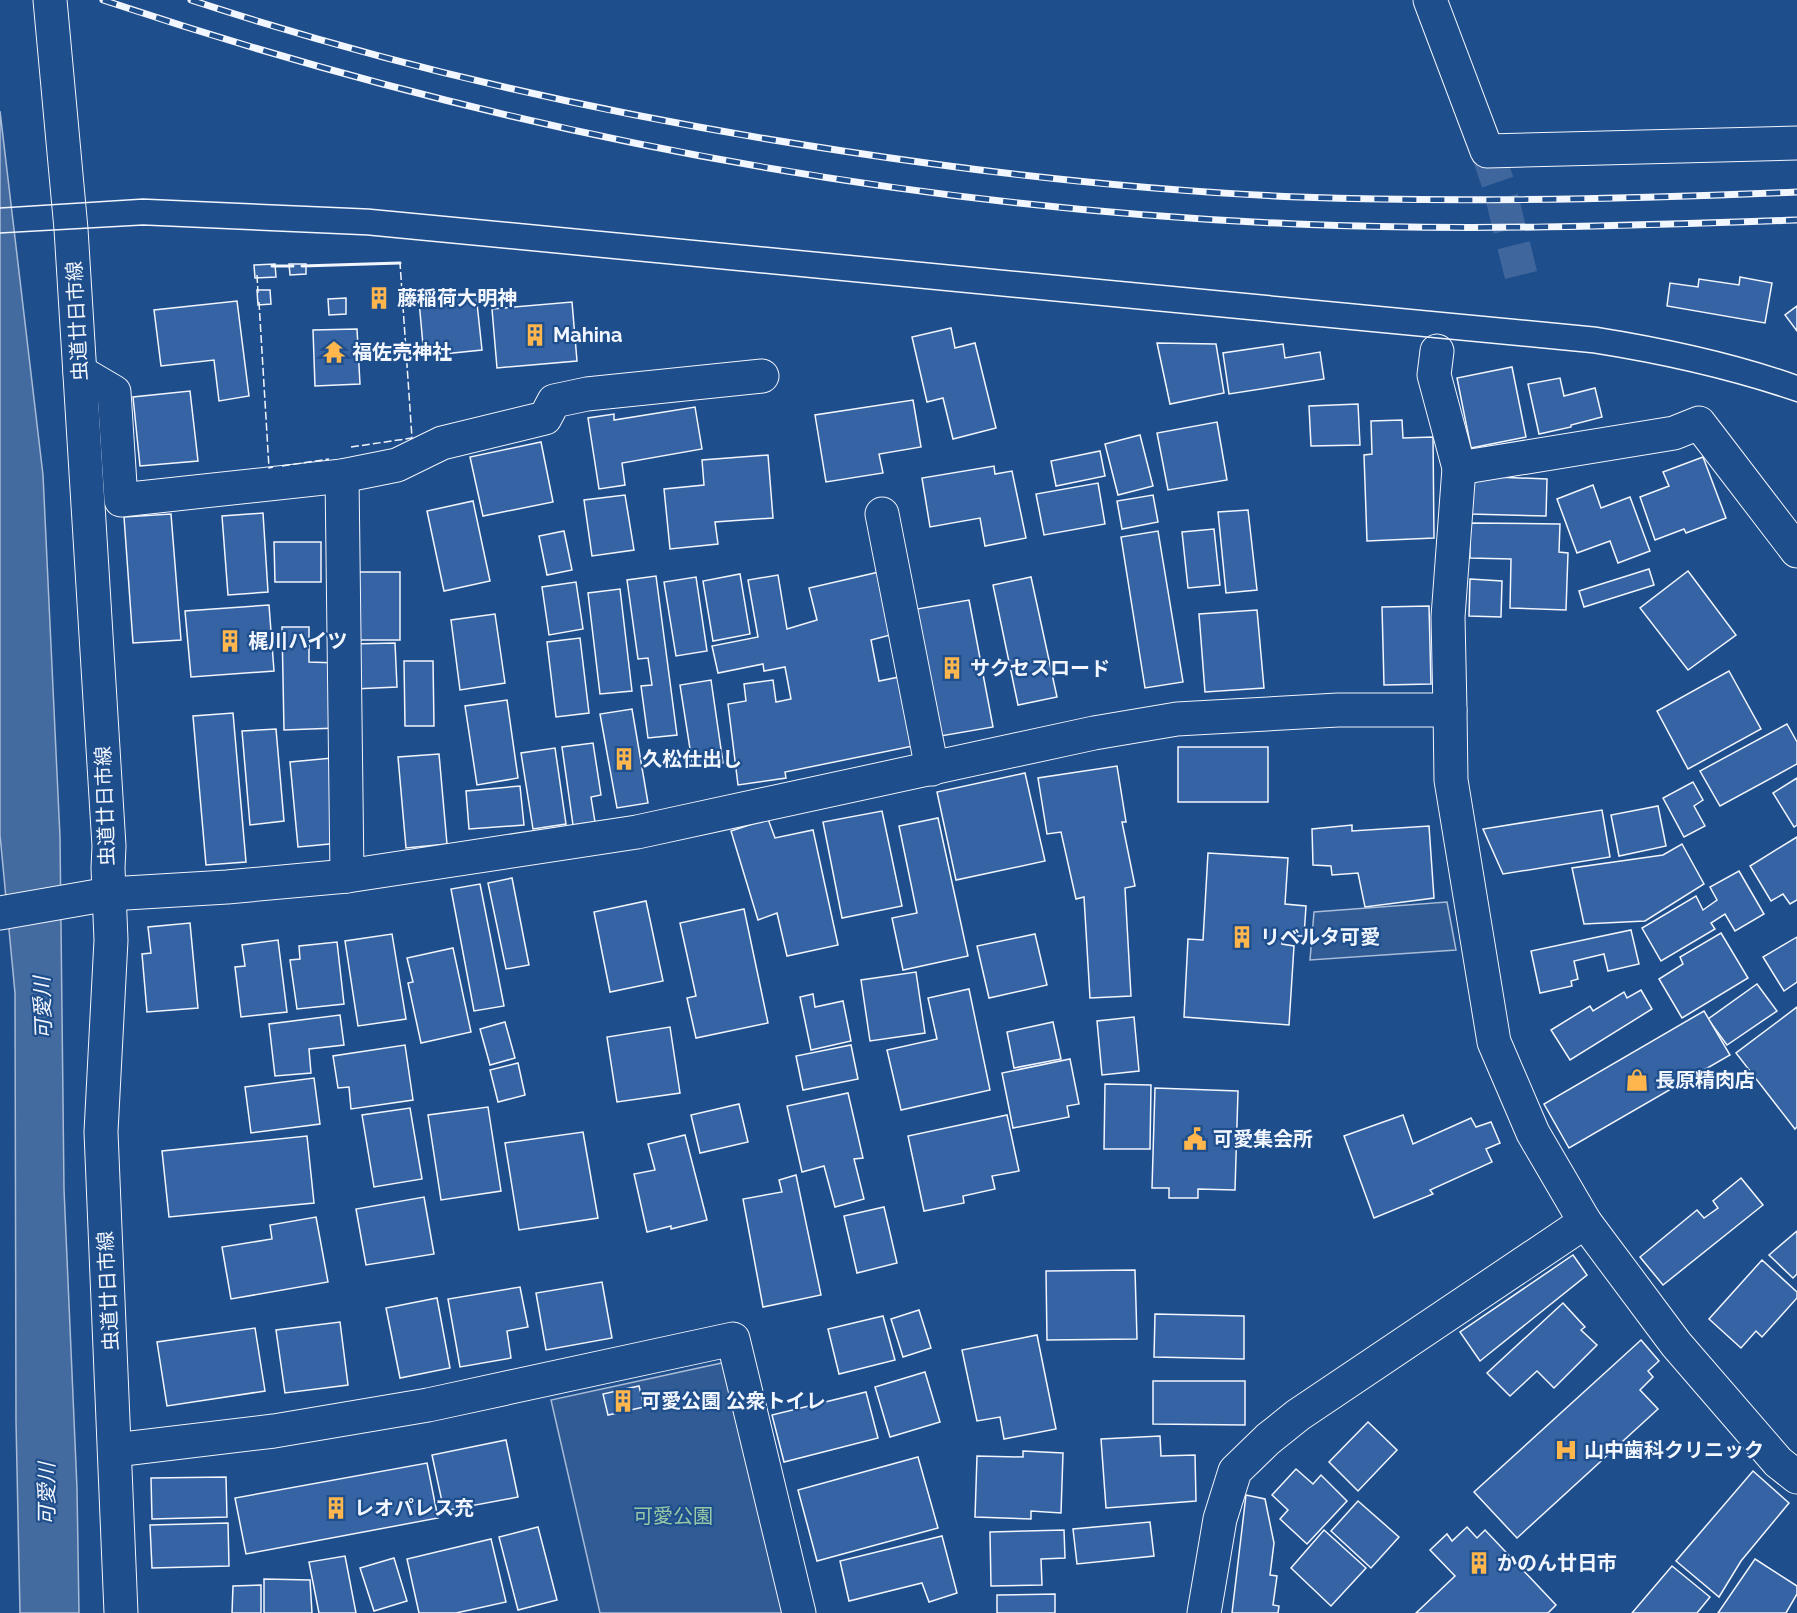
<svg xmlns="http://www.w3.org/2000/svg" width="1797" height="1613" font-family="Raleway,'Noto Sans JP',sans-serif">
<style>
.built{fill:#305b95;stroke:#a8bbd7;stroke-width:1.5}
.water{fill:#446ba0;stroke:#a8bbd7;stroke-width:1.5}
.building{fill:#3563a3;stroke:#f2f6ff;stroke-width:1.5}
.lines{fill:none;stroke-linecap:round;stroke-linejoin:round}
.minor-tunnel{stroke:#3f679d;stroke-width:33;stroke-dasharray:33 16;stroke-linecap:butt}
.minor-casing{stroke:#f2f6ff;stroke-width:35}
.secondary-casing{stroke:#f2f6ff;stroke-width:35}
.minor{stroke:#1f4e8c;stroke-width:33}
.secondary{stroke:#1f4e8c;stroke-width:33}
.tram{stroke:#f2f6ff;stroke-width:1.5}
.rail-casing{stroke:#f2f6ff;stroke-width:7}
.rail{stroke:#1f4e8c;stroke-width:4.5;stroke-dasharray:14;stroke-linecap:butt}
.fence{stroke:#f2f6ff;stroke-width:1.5;stroke-dasharray:8 3;stroke-linecap:butt}
.wall{stroke:#f2f6ff;stroke-width:3}
.labels{text-anchor:middle;stroke-width:4.5;stroke-linejoin:round;paint-order:stroke}
.poi-label{font-size:20px;font-weight:bold;fill:#f2f6ff;stroke:#1f4e8c;text-anchor:start}
.street-label{font-size:20px;fill:#f2f6ff;stroke:#1f4e8c}
.park-label{font-size:20px;fill:#97c8a6;stroke:#1f4e8c}
.water-label{font-size:21px;font-style:italic;fill:#f2f6ff;stroke:#1f4e8c}
</style>
<rect width="100%" height="100%" fill="#1f4e8c"/>
<g class="built">
<path d="M1447 902 1456 950 1310 960 1314 912Z"/>
<path d="M731 1361 793 1613H600L551 1400Z"/>
</g>
<path class="water" d="M0 111 43 475 60 837 64 1189 77 1488 79 1613H20L16 1421 15 993 0 835Z"/>
<g class="building">
<path d="M275 264 276 277 255 278 254 265Z"/>
<path d="M289 264H306V274L290 275Z"/>
<path d="M1740 277 1772 283 1765 323 1667 306 1670 283 1698 287 1699 279 1739 285Z"/>
<path d="M386 287 387 308 372 309 371 288Z"/>
<path d="M257 290H270L271 304 258 305Z"/>
<path d="M476 294 482 350 424 356 419 301Z"/>
<path d="M346 298V314L329 315 328 299Z"/>
<path d="M237 301 249 396 219 401 214 360 161 366 154 310Z"/>
<path d="M572 302 577 361 497 368 492 309Z"/>
<path d="M1797 306V331L1785 315Z"/>
<path d="M951 328 955 348 975 343 996 428 953 439 943 398 927 402 912 337Z"/>
<path d="M357 329 360 384 315 386 313 330Z"/>
<path d="M1157 343 1216 344 1224 393 1170 404Z"/>
<path d="M1283 344 1285 358 1320 352 1324 379 1229 394 1223 353Z"/>
<path d="M1512 367 1526 437 1471 448 1457 378Z"/>
<path d="M1560 378 1564 396 1595 388 1602 417 1571 425V427L1539 434 1528 384Z"/>
<path d="M190 391 198 461 140 466 133 397Z"/>
<path d="M913 400 921 447 879 454 883 473 826 482 815 415Z"/>
<path d="M1358 404 1360 445 1311 446 1309 406Z"/>
<path d="M695 407 702 449 622 463 625 485 599 489 588 418 614 414V420Z"/>
<path d="M1402 420 1403 438 1433 437 1434 538 1367 541 1364 455 1372 454 1371 421Z"/>
<path d="M1217 422 1227 480 1168 490 1157 433Z"/>
<path d="M1140 435 1153 486 1118 495 1105 444Z"/>
<path d="M541 442 553 502 483 516 470 457Z"/>
<path d="M1100 451 1105 476 1056 486 1051 461Z"/>
<path d="M768 455 773 518 715 522 718 544 670 549 664 489 704 485 702 460Z"/>
<path d="M1703 457 1726 518 1686 533 1684 529 1655 540 1640 497 1669 486 1663 472Z"/>
<path d="M994 466 995 474 1012 471 1026 538 985 546 980 518 930 527 922 478Z"/>
<path d="M1471 476 1547 479 1546 516 1470 514Z"/>
<path d="M1098 483 1105 524 1044 535 1036 494Z"/>
<path d="M1593 485 1601 508 1630 497 1650 551 1618 563 1610 541 1577 553 1557 499Z"/>
<path d="M625 495 634 550 592 556 584 500Z"/>
<path d="M1153 495 1158 522 1122 529 1117 501Z"/>
<path d="M473 501 490 581 444 591 427 511Z"/>
<path d="M1248 510 1257 590 1226 593 1218 512Z"/>
<path d="M263 513 268 592 228 595 222 516Z"/>
<path d="M171 514 181 640 133 643 124 517Z"/>
<path d="M1470 523 1560 524 1559 552 1568 553 1566 610 1510 608 1511 559 1470 558Z"/>
<path d="M1214 529 1220 585 1188 588 1182 532Z"/>
<path d="M564 531 572 570 547 575 539 536Z"/>
<path d="M1158 531 1183 682 1145 688 1121 537Z"/>
<path d="M274 542H321V582H275Z"/>
<path d="M1649 569 1654 585 1584 607 1579 591Z"/>
<path d="M1688 571 1736 635 1688 670 1640 608Z"/>
<rect x="357" y="572" width="43" height="68"/>
<path d="M879 572 894 634 871 640 879 681 904 676 918 745 785 772 786 778 738 785 728 704 746 701 744 684 773 680 776 702 791 699 785 667 764 671 763 664 718 673 712 646 758 637 748 580 778 575 787 629 817 620 809 588Z"/>
<path d="M740 574 750 634 713 641 703 581Z"/>
<path d="M656 576 677 735 648 738 641 686 652 685 648 658 638 659 627 580Z"/>
<path d="M696 577 707 651 676 656 664 582Z"/>
<path d="M1031 577 1057 697 1018 705 993 585Z"/>
<path d="M1470 579 1502 581 1501 617 1469 616Z"/>
<path d="M576 582 583 629 549 635 542 587Z"/>
<path d="M620 589 632 691 600 694 588 593Z"/>
<path d="M969 600 993 727 935 737 911 610Z"/>
<path d="M269 605 274 671 191 677 185 611Z"/>
<path d="M1429 606 1431 684 1384 685 1382 607Z"/>
<path d="M1257 610 1264 688 1205 692 1199 614Z"/>
<path d="M495 614 505 683 460 690 451 620Z"/>
<path d="M282 627H309V662L338 663 337 728 284 730Z"/>
<path d="M580 638 589 713 556 717 547 642Z"/>
<path d="M395 643 397 687 354 689 353 644Z"/>
<path d="M404 661H433L434 726H405Z"/>
<path d="M1729 671 1761 729 1688 769 1657 711Z"/>
<path d="M711 680 723 763 693 768 680 685Z"/>
<path d="M507 700 518 778 477 785 465 706Z"/>
<path d="M632 709 648 803 617 808 600 714Z"/>
<path d="M233 713 246 862 206 865 193 716Z"/>
<path d="M1787 724 1797 742V764L1720 806 1700 771Z"/>
<path d="M276 729 284 821 250 825 242 731Z"/>
<path d="M593 743 601 795 591 797 595 822 573 825 562 747Z"/>
<rect x="1178" y="747" width="90" height="55"/>
<path d="M555 748 566 824 533 829 521 753Z"/>
<path d="M439 754 447 844 406 848 398 757Z"/>
<path d="M332 758 340 843 298 847 290 762Z"/>
<path d="M1117 766 1126 822H1122L1135 886 1125 888 1131 996 1090 998 1084 897 1076 899 1061 832 1047 834 1038 778Z"/>
<path d="M1025 773 1045 861 956 880 937 792Z"/>
<path d="M1797 778V825L1794 827 1773 793Z"/>
<path d="M1693 782 1703 800 1694 806 1705 826 1684 837 1663 798Z"/>
<path d="M520 786 524 825 469 829 466 791Z"/>
<path d="M1658 806 1666 846 1619 856 1611 815Z"/>
<path d="M1602 810 1610 857 1503 874 1483 829Z"/>
<path d="M882 811 902 906 842 918 823 822Z"/>
<path d="M938 818 968 956 903 970 892 918 917 913 899 826Z"/>
<path d="M768 819 775 838 813 830 838 945 787 956 777 913 758 920 731 831Z"/>
<path d="M1352 825V831L1429 826 1434 898 1365 907 1358 873 1332 875 1331 866 1313 865 1312 829Z"/>
<path d="M1797 837V900L1790 904 1783 894 1771 901 1750 866Z"/>
<path d="M1682 844 1704 884 1645 921 1584 924 1572 868 1663 855Z"/>
<path d="M1208 853 1288 858 1285 904 1306 906 1304 936H1282V944L1294 946 1289 1025 1184 1017 1188 939 1203 940Z"/>
<path d="M1739 871 1764 914 1735 931 1725 914 1711 923 1715 929 1661 961 1642 928 1696 896 1703 910 1717 900 1710 887Z"/>
<path d="M512 878 529 965 506 969 488 883Z"/>
<path d="M480 884 504 1006 474 1011 451 889Z"/>
<path d="M646 901 663 981 610 992 594 912Z"/>
<path d="M744 909 768 1023 696 1038 687 998 696 996 680 923Z"/>
<path d="M190 923 198 1008 147 1012 142 954 151 953 148 927Z"/>
<path d="M1631 930 1639 964 1608 971 1604 954 1574 961 1578 979 1571 981 1572 986 1540 993 1531 951Z"/>
<path d="M1721 933 1748 978 1682 1018 1659 979 1683 964 1680 957Z"/>
<path d="M392 934 406 1019 358 1026 345 941Z"/>
<path d="M1035 934 1047 985 989 998 977 946Z"/>
<path d="M1797 937V982L1784 991 1763 957Z"/>
<path d="M278 940 287 1012 241 1017 235 967 245 966 242 945Z"/>
<path d="M337 942 344 1004 297 1009 290 960 300 959 299 946Z"/>
<path d="M453 948 471 1032 421 1043 408 983 413 982 407 958Z"/>
<path d="M916 972 925 1033 870 1041 861 980Z"/>
<path d="M1757 984 1777 1011 1727 1045 1708 1019Z"/>
<path d="M969 989 990 1090 901 1110 887 1050 937 1039 928 998Z"/>
<path d="M1641 990 1652 1009 1570 1060 1551 1030 1590 1006 1593 1011 1624 992 1627 998Z"/>
<path d="M813 994 815 1007 843 1001 851 1041 811 1050 800 997Z"/>
<path d="M1797 1007V1127L1795 1129 1736 1053Z"/>
<path d="M1704 1011 1730 1055 1569 1148 1544 1104Z"/>
<path d="M340 1015 344 1045 309 1049 311 1073 275 1076 269 1024Z"/>
<path d="M1134 1017 1139 1071 1102 1075 1097 1021Z"/>
<path d="M505 1022 515 1058 490 1065 480 1029Z"/>
<path d="M1053 1022 1061 1059 1014 1068 1007 1032Z"/>
<path d="M670 1027 680 1093 617 1102 607 1037Z"/>
<path d="M405 1045 413 1100 351 1109 349 1087 338 1088 333 1056Z"/>
<path d="M851 1045 858 1079 803 1090 796 1056Z"/>
<path d="M1070 1059 1079 1104 1067 1106 1069 1117 1013 1128 1002 1073Z"/>
<path d="M518 1063 525 1095 498 1102 490 1070Z"/>
<path d="M314 1078 320 1124 251 1133 245 1087Z"/>
<path d="M1105 1084 1151 1085 1150 1149H1104Z"/>
<path d="M1155 1088 1238 1091 1235 1190 1198 1189V1198H1169V1188H1152Z"/>
<path d="M848 1093 863 1158 854 1159 864 1199 835 1207 824 1166 802 1172 787 1106Z"/>
<path d="M739 1104 748 1142 700 1153 691 1115Z"/>
<path d="M488 1107 501 1191 441 1200 428 1115Z"/>
<path d="M410 1108 422 1179 374 1187 362 1115Z"/>
<path d="M1007 1115 1019 1171 992 1176 995 1189 963 1196 964 1203 924 1211 908 1136Z"/>
<path d="M1403 1115 1413 1144 1471 1118 1476 1127 1491 1122 1500 1143 1486 1149 1492 1162 1430 1190 1433 1194 1374 1218 1344 1136Z"/>
<path d="M583 1132 598 1218 519 1230 505 1143Z"/>
<path d="M685 1135 707 1220 671 1229V1226L647 1232 634 1174 655 1170 648 1144Z"/>
<path d="M307 1136 314 1203 169 1217 162 1151Z"/>
<path d="M796 1175 821 1295 763 1307 743 1199 782 1192 779 1180Z"/>
<path d="M1741 1178 1763 1205 1663 1285 1640 1257 1697 1210 1704 1218 1718 1208 1713 1201Z"/>
<path d="M424 1197 434 1254 366 1265 356 1209Z"/>
<path d="M884 1207 897 1263 857 1273 844 1216Z"/>
<path d="M316 1217 328 1282 231 1299 222 1247 272 1239 270 1225Z"/>
<path d="M1797 1231V1274L1793 1278 1769 1255Z"/>
<path d="M1573 1255 1587 1275 1480 1361 1460 1332Z"/>
<path d="M1762 1260 1797 1292V1298L1762 1337 1756 1331 1741 1348 1709 1319Z"/>
<path d="M1135 1270 1137 1339 1047 1340 1046 1271Z"/>
<path d="M602 1282 612 1338 546 1350 536 1293Z"/>
<path d="M520 1287 528 1327 507 1331 511 1358 460 1367 448 1299Z"/>
<path d="M437 1298 450 1368 400 1378 386 1308Z"/>
<path d="M1563 1303 1585 1327 1581 1330 1597 1345 1554 1388 1537 1371 1510 1396 1487 1373Z"/>
<path d="M919 1310 931 1348 903 1357 891 1319Z"/>
<path d="M1155 1314 1244 1316V1359L1154 1357Z"/>
<path d="M883 1316 895 1360 839 1374 828 1329Z"/>
<path d="M340 1322 348 1385 285 1393 276 1330Z"/>
<path d="M255 1328 265 1391 167 1406 157 1342Z"/>
<path d="M1037 1335 1056 1429 1004 1439 1000 1417 977 1421 962 1350Z"/>
<path d="M1641 1340 1659 1361 1648 1371 1653 1377 1640 1390 1658 1409 1517 1538 1474 1492Z"/>
<path d="M925 1372 940 1422 890 1437 875 1387Z"/>
<path d="M1153 1381H1245V1425L1153 1424Z"/>
<path d="M639 1386 644 1407 608 1415 603 1394Z"/>
<path d="M866 1392 878 1438 784 1462 772 1415Z"/>
<path d="M1368 1422 1397 1450 1358 1491 1329 1462Z"/>
<path d="M1160 1436 1161 1456 1195 1455 1196 1501 1106 1508 1101 1439Z"/>
<path d="M506 1440 518 1497 444 1511 432 1455Z"/>
<path d="M1023 1451 1063 1453 1061 1513 1031 1511V1519L975 1517 977 1456 1023 1457Z"/>
<path d="M918 1457 938 1528 817 1561 798 1490Z"/>
<path d="M427 1463 438 1518 246 1554 235 1498Z"/>
<path d="M1296 1469 1313 1484 1321 1475 1347 1501 1307 1544 1280 1519 1288 1510 1272 1495Z"/>
<path d="M1753 1471 1789 1503 1741 1561 1719 1597 1676 1561Z"/>
<path d="M226 1477 227 1517 152 1519 151 1478Z"/>
<path d="M1246 1495 1265 1499 1274 1543 1270 1575 1277 1576 1273 1605 1279 1606 1278 1613H1232Z"/>
<path d="M1358 1501 1399 1537 1371 1568 1331 1531Z"/>
<path d="M1150 1522 1154 1556 1077 1564 1073 1529Z"/>
<path d="M228 1523 229 1566 152 1568 150 1525Z"/>
<path d="M538 1527 557 1600 518 1610 499 1537Z"/>
<path d="M1467 1527 1477 1538 1485 1530 1556 1605 1548 1613H1416L1455 1576 1430 1550 1447 1534 1452 1541Z"/>
<path d="M1064 1530 1065 1558 1041 1559 1042 1585 991 1586 990 1532Z"/>
<path d="M1324 1530 1366 1568 1331 1606 1291 1568Z"/>
<path d="M942 1536 957 1593 929 1602 922 1583 849 1601 840 1561Z"/>
<path d="M491 1539 506 1602 456 1613H419L407 1559Z"/>
<path d="M345 1556 356 1613H319L309 1562Z"/>
<path d="M394 1558 407 1601 374 1611 360 1568Z"/>
<path d="M1755 1559 1797 1586V1594L1786 1613H1718Z"/>
<path d="M1672 1566 1710 1597 1697 1613H1632Z"/>
<path d="M264 1579 310 1580 312 1613H264Z"/>
<path d="M261 1585V1613H232L233 1586Z"/>
<path d="M1055 1594V1613H997V1595Z"/>
</g>
<g class="lines">
<path class="minor-tunnel" d="M1487 151 1499 186 1521 275"/>
<g class="minor-casing">
<g id="minor">
<path d="M1430 0 1487 151 1797 143"/>
<path d="M1437 351 1434 375 1459 468 1448 617 1450 710"/>
<path d="M80 372 114 392 121 500 342 476 397 465 442 443 545 418 554 401 587 394 762 376"/>
<path d="M1459 468 1674 433 1699 423 1797 551"/>
<path d="M342 476 347 876"/>
<path d="M882 514 932 769"/>
<path d="M0 913 109 894 227 887 347 876 637 832 1094 733 1177 719 1338 710H1450L1451 780 1494 1042 1533 1133 1585 1222 1676 1344 1778 1462 1797 1477"/>
<path d="M115 1450 274 1431 428 1405 733 1339 799 1613"/>
<path d="M1204 1613 1220 1519 1235 1471 1268 1439 1298 1415 1585 1222"/>
</g>
</g>
<g class="secondary-casing">
<path id="secondary" d="M50 0 71 229 109 846 108 868 111 940 101 1132 121 1613"/>
</g>
<use href="#minor" class="minor"/>
<use href="#secondary" class="secondary"/>
<g class="tram">
<path d="M0 208 143 199 369 209 1596 327C1665 338 1732 352 1797 375"/>
<path d="M0 233 143 225 367 235 1593 353C1663 364 1730 379 1797 402"/>
</g>
<g class="rail-casing">
<g id="rail">
<path d="M103 0C488 129 890 207 1296 224 1463 231 1630 226 1797 220"/>
<path d="M191 0C403 70 623 118 843 151 994 174 1146 191 1299 197 1465 203 1631 199 1797 192"/>
</g>
</g>
<use href="#rail" class="rail"/>
<g class="fence">
<path d="M257 275 258 293"/>
<path d="M259 302 269 468 273 467"/>
<path d="M351 447 412 438 400 263"/>
<path d="M282 466 329 459"/>
</g>
<g class="wall">
<path d="M272 266H293"/>
<path d="M302 266 400 263"/>
</g>
</g>
<defs>
<g id="building-bare" transform="scale(1.8)"><path d="M-4-6H4V6H1V3H-1V6H-4ZM-2.5-4.3h1.7v1.8h-1.7ZM.8-4.3h1.7v1.8H.8ZM-2.5-1h1.7V.8h-1.7ZM.8-1h1.7V.8H.8Z" fill="#ffb74d" stroke="#1f4e8c" stroke-width="2.5" paint-order="stroke"/></g>
<g id="temple-bare" transform="scale(1.8)"><path d="M0-6L5-2H3V0L6.5 2.5H4V6H1.5V3h-3V6H-4V2.5H-6.5L-3 0V-2H-5Z" fill="#ffb74d" stroke="#1f4e8c" stroke-width="2.5" paint-order="stroke"/></g>
<g id="shop-bare" transform="scale(1.8)"><path d="M-5-2.5h2.3a2.7 3.5 0 0 1 5.4 0H5L5.5 6h-11ZM-1.5-2.5h3a1.5 2.3 0 0 0-3 0Z" fill="#ffb74d" stroke="#1f4e8c" stroke-width="2.5" paint-order="stroke"/></g>
<g id="civic-bare" transform="scale(1.8)"><path d="M-.6-6.5H3V-4.5H.6V-3L4-1V1h2V6H-6V1h2V-1L-.6-3ZM-1.2 2.5V6h2.4V2.5Z" fill="#ffb74d" stroke="#1f4e8c" stroke-width="2.5" paint-order="stroke"/></g>
<g id="hospital-bare" transform="scale(1.8)"><path d="M-5-5h3v3.5h4V-5h3V5h-3V1.5h-4V5h-3Z" fill="#ffb74d" stroke="#1f4e8c" stroke-width="2.5" paint-order="stroke"/></g>
</defs>
<g fill-rule="evenodd">
<use href="#building-bare" x="379" y="298"/>
<use href="#building-bare" x="535" y="335"/>
<use href="#temple-bare" x="334" y="352"/>
<use href="#building-bare" x="230" y="641"/>
<use href="#building-bare" x="952" y="668"/>
<use href="#building-bare" x="624" y="759"/>
<use href="#building-bare" x="1242" y="937"/>
<use href="#shop-bare" x="1637" y="1080"/>
<use href="#civic-bare" x="1195" y="1139"/>
<use href="#building-bare" x="623" y="1401"/>
<use href="#hospital-bare" x="1566" y="1450"/>
<use href="#building-bare" x="336" y="1508"/>
<use href="#building-bare" x="1479" y="1563"/>
</g>
<g class="labels">
<g class="poi-label">
<text x="397" y="305">藤稲荷大明神</text>
<text x="553" y="342">Mahina</text>
<text x="352" y="359">福佐売神社</text>
<text x="248" y="648">梶川ハイツ</text>
<text x="970" y="675">サクセスロード</text>
<text x="642" y="766">久松仕出し</text>
<text x="1260" y="944">リベルタ可愛</text>
<text x="1655" y="1087">長原精肉店</text>
<text x="1213" y="1146">可愛集会所</text>
<text x="641" y="1408">可愛公園 公衆トイレ</text>
<text x="1584" y="1457">山中歯科クリニック</text>
<text x="354" y="1515">レオパレス充</text>
<text x="1497" y="1570">かのん廿日市</text>
</g>
<g class="street-label">
<text transform="translate(77 321) rotate(-93)" y="7">虫道廿日市線</text>
<text transform="translate(105 806) rotate(-92)" y="7">虫道廿日市線</text>
<text transform="translate(108 1291) rotate(-93)" y="7">虫道廿日市線</text>
</g>
<g class="park-label">
<text x="673" y="1523">可愛公園</text>
</g>
<g class="water-label">
<text transform="translate(43 1008) rotate(-92)" y="7">可愛川</text>
<text transform="translate(47 1494) rotate(-90)" y="7">可愛川</text>
</g>
</g>
</svg>
